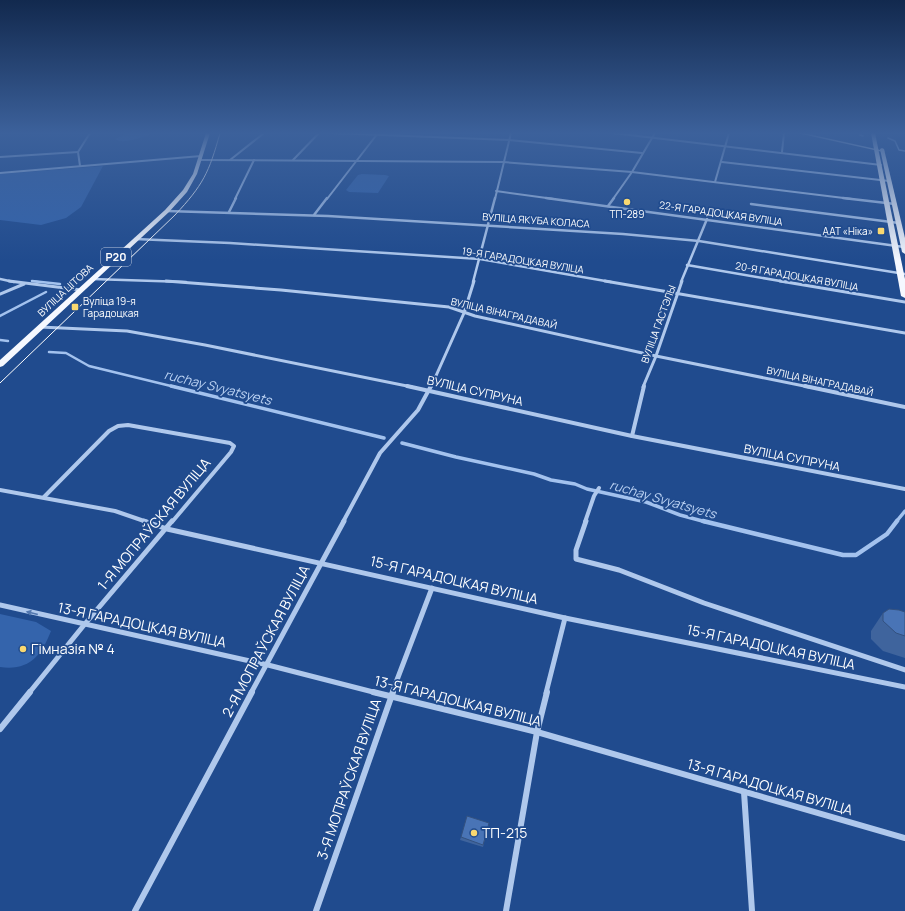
<svg xmlns="http://www.w3.org/2000/svg" width="905" height="911" font-family="Manrope,sans-serif">
<style>
.green{fill:#3464ac}
.lines{fill:none;stroke-linecap:round;stroke-linejoin:round}
.stream-far4{stroke:#a3c2ee;stroke-width:1.5}
.stream-far3{stroke:#a3c2ee;stroke-width:2}
.stream-far2{stroke:#a3c2ee;stroke-width:2.5}
.stream-far1{stroke:#a3c2ee;stroke-width:3.5}
.stream{stroke:#a3c2ee;stroke-width:4.5}
.street-far5{stroke:#afc8ec;stroke-width:2}
.street-far4{stroke:#afc8ec;stroke-width:2.5}
.street-far3{stroke:#afc8ec;stroke-width:3}
.street-far2{stroke:#afc8ec;stroke-width:4}
.street-far1{stroke:#afc8ec;stroke-width:5}
.street{stroke:#afc8ec;stroke-width:6}
.secondary{fill:#dbe7f9;fill-rule:evenodd}
.primary{fill:#f5f8ff;fill-rule:evenodd}
.tram{stroke:#fff;stroke-width:1}
.wall{fill:#3f649d}
.building{fill:#4974b6;stroke:#33517f}
.oneway{fill:#5277af}
.poi-dot{fill:#f9d870;stroke:#204b8e;stroke-width:1.5}
.labels{text-anchor:middle;stroke-width:3.5;stroke-linejoin:round;paint-order:stroke}
.far-street-label{font-size:10px;fill:#fff;stroke:#204b8e}
.far-poi-label{font-size:10px;fill:#fff;stroke:#204b8e}
.shield{fill:#204b8e;stroke:#bcc9dd;stroke-width:1}
.shield-label{font-size:11px;font-weight:bold;fill:#fff}
.street-label{font-size:12px;fill:#fff;stroke:#204b8e}
.water-label{font-size:13px;font-style:italic;fill:#bbd2f3;stroke:#204b8e}
.near-street-label{font-size:14px;fill:#fff;stroke:#204b8e}
.near-poi-label{font-size:14px;fill:#fff;stroke:#204b8e;text-anchor:start}
</style>
<rect width="100%" height="100%" fill="#204b8e"/>
<g class="green">
<path d="M128 133H150L148 136C138 137 125 145 115 139Z"/>
<path d="M103 166 81 207 66 218 41 225 0 220V174Z"/>
<path d="M362 174 385 175 389 176 378 193 349 192 346 190 358 175Z"/>
<path d="M0 614 36 622 51 631C41 656 29 671 0 667Z"/>
</g>
<g class="lines">
<g class="stream-far4">
<path d="M860 133V135L863 136"/>
<path d="M888 138 895 141 899 150 905 151"/>
</g>
<path class="stream-far3" d="M32 281 39 282"/>
<g class="stream-far2">
<path d="M32 281 60 284"/>
<path d="M0 316 46 292"/>
<path d="M0 340 8 341"/>
<path d="M49 352 66 353 89 366 175 387"/>
</g>
<g class="stream-far1">
<path d="M171 386 384 438"/>
<path d="M402 443 456 457 534 474 551 480 575 484 587 489 646 502 680 515 706 522"/>
<path d="M896 522 905 511"/>
</g>
<path class="stream" d="M703 521 843 555H856L887 534 897 521"/>
<g class="street-far5">
<path d="M332 133 509 140 642 153"/>
<path d="M613 133 881 165"/>
<path d="M782 152 784 133"/>
<path d="M0 157 78 152"/>
<path d="M200 160 503 162 632 172 852 199"/>
<path d="M230 160 264 133"/>
<path d="M293 160 319 133"/>
<path d="M722 162 889 181"/>
<path d="M80 166 78 152 90 133"/>
<path d="M0 173 201 156"/>
<path d="M715 182 729 133"/>
<path d="M496 191 554 199"/>
<path d="M235 199 254 160"/>
<path d="M327 199 378 133"/>
<path d="M495 199 511 133"/>
<path d="M613 199 632 172 655 133"/>
</g>
<g class="street-far4">
<path d="M546 198 904 247"/>
<path d="M843 198 895 204"/>
<path d="M751 204 899 223"/>
<path d="M608 206 614 198"/>
<path d="M167 211 328 216 623 234 699 241 905 274"/>
<path d="M229 212 236 198"/>
<path d="M314 215 327 198"/>
<path d="M135 239 230 243 480 259 611 282"/>
<path d="M687 265 786 282"/>
<path d="M0 279 14 282"/>
<path d="M92 279 186 282"/>
<path d="M473 282 495 198"/>
<path d="M681 282 707 219"/>
</g>
<g class="street-far3">
<path d="M9 281 81 290"/>
<path d="M166 281 281 290 449 307 475 316 656 356 809 387"/>
<path d="M605 281 905 333"/>
<path d="M780 281 905 302"/>
<path d="M0 294 24 284"/>
<path d="M40 327 127 331 205 345 412 387"/>
<path d="M431 387 464 313 474 281"/>
<path d="M643 387 656 356 682 281"/>
</g>
<g class="street-far2">
<path d="M407 386 632 436 905 489"/>
<path d="M805 386 905 407"/>
<path d="M632 436 644 386"/>
<path d="M0 490 115 511 147 522"/>
<path d="M44 497 109 431 118 426 128 425 230 443 234 446 231 452 172 522"/>
<path d="M343 522 380 453 418 410 431 386"/>
<path d="M585 522 594 496 599 488"/>
</g>
<g class="street-far1">
<path d="M144 521 167 529 565 618 905 687"/>
<path d="M586 521 576 550V559L619 570 704 603 905 670"/>
<path d="M0 605 268 665 377 693"/>
<path d="M29 693 84 625 172 521"/>
<path d="M251 693 344 521"/>
<path d="M392 693 432 588"/>
<path d="M546 693 565 618"/>
</g>
<g class="street">
<path d="M373 692 537 732 905 838"/>
<path d="M0 729 30 692"/>
<path d="M744 792 752 911"/>
<path d="M135 911 252 692"/>
<path d="M316 911 393 692"/>
<path d="M506 911 537 732 547 692"/>
</g>
<path class="secondary" d="M797 133H804L885 151 883 152Z"/>
<g class="primary">
<path d="M206 133H210L197 174 187 192 169 212 3 366 0 367V360L165 210 183 190 193 174Z"/>
<path d="M871 133H875L905 279V298L901 296Z"/>
<path d="M882 148 884 149 905 238V254L902 252 880 149Z"/>
</g>
<path class="tram" d="M0 383 175 215C203 185 209 173 220 133"/>
</g>
<g class="wall">
<path d="M905 612V658L883 651 871 639V631L883 613Z"/>
<path d="M488 826 483 847 460 840 461 837Z"/>
</g>
<g class="building">
<path d="M889 609 899 610 905 612V636L896 633 883 621V613Z"/>
<path d="M467 816 489 823 483 845 461 837Z"/>
</g>
<defs><path id="oneway-solid" d="M-6-.8H1V-3.2L6.5 0L1 3.2V.8H-6Z"/></defs>
<use class="oneway" href="#oneway-solid" transform="translate(32 613) rotate(-166)"/>
<linearGradient id="sky" x2="0" y2="1"><stop stop-color="#12294e"/><stop offset="0.51" stop-color="#3c619b"/><stop offset="1" stop-color="#3c619b" stop-opacity="0"/></linearGradient>
<rect width="905" height="261" fill="url(#sky)"/>
<g class="poi-dot">
<circle cx="627" cy="202" r="4"/>
<rect x="877" y="227" width="8" height="8" rx="2"/>
<rect x="71" y="303" width="8" height="8" rx="2"/>
<circle cx="23" cy="649" r="4"/>
<circle cx="474" cy="833" r="4"/>
</g>
<g class="labels">
<g class="far-street-label">
<text transform="translate(721 213) rotate(8)" y="4">22-Я ГАРАДОЦКАЯ ВУЛІЦА</text>
<text transform="translate(536 220) rotate(4)" y="4">ВУЛІЦА ЯКУБА КОЛАСА</text>
<text transform="translate(523 260) rotate(9)" y="4">19-Я ГАРАДОЦКАЯ ВУЛІЦА</text>
<text transform="translate(797 276) rotate(10)" y="4">20-Я ГАРАДОЦКАЯ ВУЛІЦА</text>
<text transform="translate(65 290) rotate(-43)" y="4">ВУЛІЦА ЦІТОВА</text>
<text transform="translate(504 313) rotate(13)" y="4">ВУЛІЦА ВІНАГРАДАВАЙ</text>
<text transform="translate(658 324) rotate(-70)" y="4">ВУЛІЦА ГАСТЭЛЫ</text>
<text transform="translate(820 381) rotate(12)" y="4">ВУЛІЦА ВІНАГРАДАВАЙ</text>
</g>
<g class="far-poi-label">
<text x="627" y="218">ТП-289</text>
<text x="873" y="235" text-anchor="end">ААТ «Ніка»</text>
<text x="83" y="305" text-anchor="start">Вуліца 19-я<tspan x="83" dy="12">Гарадоцкая</tspan></text>
</g>
<rect class="shield" x="101" y="248" width="30" height="18" rx="3"/>
<g class="shield-label">
<text x="116" y="261">Р20</text>
</g>
<g class="street-label">
<text transform="translate(475 391) rotate(13)" y="4">ВУЛІЦА СУПРУНА</text>
<text transform="translate(792 458) rotate(11)" y="4">ВУЛІЦА СУПРУНА</text>
</g>
<g class="water-label">
<text transform="translate(218 387) rotate(14)" y="5">ruchay Svyatsyets</text>
<text transform="translate(663 499) rotate(16)" y="5">ruchay Svyatsyets</text>
</g>
<g class="near-street-label">
<text transform="translate(154 524) rotate(-50)" y="5">1-Я МОПРАЎСКАЯ ВУЛІЦА</text>
<text transform="translate(454 580) rotate(13)" y="5">15-Я ГАРАДОЦКАЯ ВУЛІЦА</text>
<text transform="translate(142 625) rotate(12)" y="5">13-Я ГАРАДОЦКАЯ ВУЛІЦА</text>
<text transform="translate(266 641) rotate(-62)" y="5">2-Я МОПРАЎСКАЯ ВУЛІЦА</text>
<text transform="translate(771 647) rotate(12)" y="5">15-Я ГАРАДОЦКАЯ ВУЛІЦА</text>
<text transform="translate(458 701) rotate(14)" y="5">13-Я ГАРАДОЦКАЯ ВУЛІЦА</text>
<text transform="translate(349 779) rotate(-71)" y="5">3-Я МОПРАЎСКАЯ ВУЛІЦА</text>
<text transform="translate(770 787) rotate(16)" y="5">13-Я ГАРАДОЦКАЯ ВУЛІЦА</text>
</g>
<g class="near-poi-label">
<text x="31" y="654">Гімназія № 4</text>
<text x="482" y="838">ТП-215</text>
</g>
</g>
</svg>
